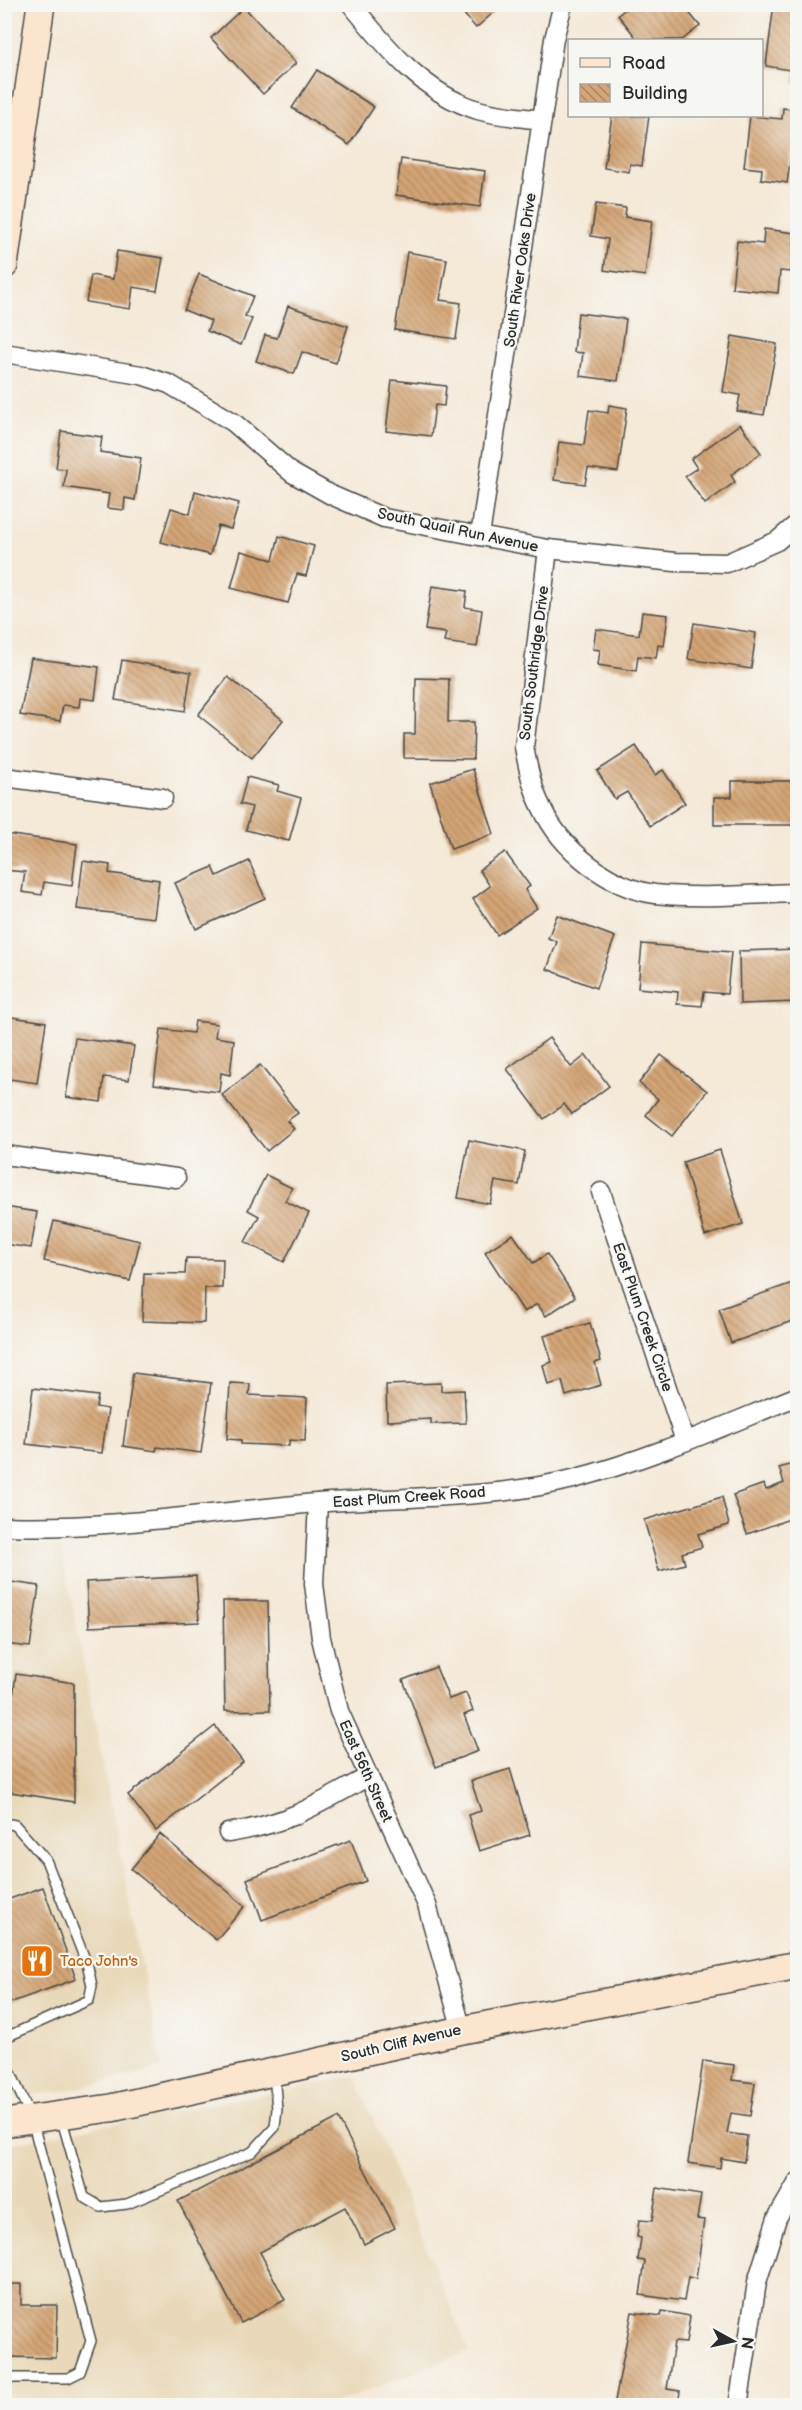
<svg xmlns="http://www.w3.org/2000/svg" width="802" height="2410" font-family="'Balsamiq Sans',sans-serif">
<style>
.built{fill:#e9d9ba}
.building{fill:url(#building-back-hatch)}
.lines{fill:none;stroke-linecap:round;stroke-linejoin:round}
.service-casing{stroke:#494845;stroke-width:12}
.minor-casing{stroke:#494845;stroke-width:21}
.secondary-casing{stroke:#494845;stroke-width:30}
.service{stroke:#fff;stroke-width:9}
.minor{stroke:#fff;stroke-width:18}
.secondary{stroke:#fbe5cf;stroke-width:27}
.labels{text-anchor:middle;stroke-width:4.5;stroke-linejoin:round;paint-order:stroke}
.street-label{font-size:15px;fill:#2b2b2b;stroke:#f6f6f2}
.food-label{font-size:15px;fill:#c56008;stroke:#f6f6f2;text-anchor:start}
</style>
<defs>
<pattern id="building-back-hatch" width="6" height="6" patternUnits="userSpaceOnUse" patternTransform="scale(1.5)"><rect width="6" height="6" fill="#d4a576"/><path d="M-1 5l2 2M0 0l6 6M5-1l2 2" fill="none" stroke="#ac8761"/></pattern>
</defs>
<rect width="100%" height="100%" fill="#f6f6f2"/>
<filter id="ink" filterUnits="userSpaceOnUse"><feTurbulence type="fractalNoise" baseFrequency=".0167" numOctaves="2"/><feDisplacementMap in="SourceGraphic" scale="12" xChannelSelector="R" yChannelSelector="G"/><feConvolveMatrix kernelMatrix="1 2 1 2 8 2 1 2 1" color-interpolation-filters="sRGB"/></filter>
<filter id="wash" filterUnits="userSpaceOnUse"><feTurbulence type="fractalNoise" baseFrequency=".008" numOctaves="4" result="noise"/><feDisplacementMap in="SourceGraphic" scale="24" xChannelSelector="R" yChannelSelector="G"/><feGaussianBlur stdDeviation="1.35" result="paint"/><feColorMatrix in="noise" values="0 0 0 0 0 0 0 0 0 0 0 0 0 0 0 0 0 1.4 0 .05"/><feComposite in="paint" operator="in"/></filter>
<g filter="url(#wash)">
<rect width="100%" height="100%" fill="#f5e9d8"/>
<g class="built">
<path d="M4 1543 61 1547 162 2068 69 2090 5 2098Z"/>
<path d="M355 2076 469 2351 332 2405H5L4 2145Z"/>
</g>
<g id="blocks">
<g class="building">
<path d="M455 4H503L476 28Z"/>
<path d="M632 4H682L700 26 682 40H638L618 15Z"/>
<path d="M774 4H798V84H794L796 71 766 66Z"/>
<path d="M244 7 296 63 263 94 211 38Z"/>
<path d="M317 70 374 107 349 145 292 108Z"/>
<path d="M783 108 798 110V149H792L787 183 761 179 762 169 744 167 750 116 782 119Z"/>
<path d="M612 116H649L642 166 630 164 629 172 604 168Z"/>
<path d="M401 159 485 171 480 207 396 195Z"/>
<path d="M596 204 626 208 625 217 652 221 645 276 604 270 608 239 591 236Z"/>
<path d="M764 229 795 233 791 272 780 271 778 293 732 288 737 241 763 244Z"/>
<path d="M117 251 163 258 157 291 133 287 130 309 86 302 91 275 113 279Z"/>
<path d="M407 252 447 259 440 300 461 303 456 339 395 330Z"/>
<path d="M199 274 253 296 245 316 252 319 241 345 207 331 211 321 184 310Z"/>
<path d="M288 306 348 326 336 363 302 352 294 374 256 361 265 335 277 338Z"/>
<path d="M578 313 626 319 618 381 580 376 583 353 574 352Z"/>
<path d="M732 336 777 344 764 415 737 411 740 395 723 392Z"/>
<path d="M392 380 446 386 444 406 435 405 431 436 386 431Z"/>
<path d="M609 405 627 408 618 472 588 468 585 484 554 480 559 442 584 445 589 410 608 413Z"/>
<path d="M740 424 761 453 731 475 735 482 705 504 685 476 697 468 691 459Z"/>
<path d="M61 431 102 437 100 452 141 458 135 500 125 498 124 510 107 508 109 494 64 487 66 469 56 468Z"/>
<path d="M195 491 239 503 231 529 218 526 210 555 161 542 171 508 190 514Z"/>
<path d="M279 536 314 546 306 576 297 574 288 603 231 588 241 551 273 560Z"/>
<path d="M432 586 467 591 465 607 482 610 477 647 444 642 446 633 425 630Z"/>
<path d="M642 612 668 615 664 646 658 645 656 658 638 656 636 671 598 665 600 650 593 649 596 629 639 635Z"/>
<path d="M694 623 756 633 751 669 688 659Z"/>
<path d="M31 658 99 667 95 700 80 698 79 707 63 705 60 721 20 715Z"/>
<path d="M122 660 191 672 185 711 115 700Z"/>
<path d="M228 677 283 720 252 758 198 715Z"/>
<path d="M416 678 449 679 448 722H474L473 759 404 758V734H415Z"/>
<path d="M636 746 655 775 663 770 685 803 650 826 627 792 615 799 597 771Z"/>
<path d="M473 769 494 834 451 849 430 783Z"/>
<path d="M247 777 279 785 277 791 301 798 289 841 246 830 252 807 240 804Z"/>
<path d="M732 781H798V825H714V797H732Z"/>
<path d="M5 834 77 844 72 886 44 882 42 895 22 892 25 872 4 870Z"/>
<path d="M505 852 530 886 525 890 537 908 497 935 473 899 490 886 479 870Z"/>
<path d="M83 861 110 865 109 873 159 880 154 918 77 909Z"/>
<path d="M249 861 265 898 196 929 175 883 213 867 217 876Z"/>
<path d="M557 915 615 937 596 988 547 969 557 942 548 938Z"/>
<path d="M642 944 731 952 727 994 704 992 702 1006 677 1004 678 992 638 988Z"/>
<path d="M798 949V1002L740 1004 739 951Z"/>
<path d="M4 1016 46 1022 37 1083 10 1079 9 1090 4 1089Z"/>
<path d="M195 1021 217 1024 215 1037 234 1040 230 1075 221 1073 219 1092 154 1084 161 1029 193 1033Z"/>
<path d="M75 1038 134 1046 129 1080 104 1077 101 1102 66 1097Z"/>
<path d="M549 1038 571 1067 586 1055 609 1086 572 1114 564 1104 544 1119 507 1069Z"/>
<path d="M661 1055 707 1091 672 1136 646 1115 658 1099 639 1083Z"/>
<path d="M260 1065 298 1113 287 1121 294 1129 267 1151 222 1095Z"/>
<path d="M469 1140 525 1151 519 1185 495 1181 490 1204 458 1198Z"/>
<path d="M720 1150 743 1224 705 1236 683 1162Z"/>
<path d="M266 1175 292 1188 285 1201 309 1213 284 1262 245 1242 259 1216 248 1210Z"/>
<path d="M4 1207 37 1212 31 1248 4 1244Z"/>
<path d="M54 1221 140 1241 130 1281 44 1261Z"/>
<path d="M513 1234 533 1263 547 1254 575 1297 546 1316 537 1304 524 1312 485 1252Z"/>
<path d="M186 1258 223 1259 222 1288H205L204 1323 142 1321 144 1273 185 1274Z"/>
<path d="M795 1282 798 1290V1319L731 1343 719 1309Z"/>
<path d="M590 1323 601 1361 595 1363 601 1385 566 1396 562 1381 548 1385 543 1365 552 1362 544 1336Z"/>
<path d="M133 1373 211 1383 201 1453 157 1447 156 1451 123 1446Z"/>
<path d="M230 1383 250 1384 249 1395 307 1398 305 1441 289 1440V1446L241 1444V1440L227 1439Z"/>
<path d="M441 1383V1391L464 1390 466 1423 431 1424V1419L387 1421 386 1385Z"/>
<path d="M33 1388 98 1396 96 1407 108 1409 102 1453 26 1444Z"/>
<path d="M798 1462V1516L747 1534 733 1495 764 1484 766 1490 784 1483 779 1468Z"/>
<path d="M722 1497 729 1525 698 1534 702 1547 682 1553 685 1564 659 1571 644 1520Z"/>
<path d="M196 1576 199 1622 89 1627 86 1582Z"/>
<path d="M4 1581 39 1586 30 1647 4 1644Z"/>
<path d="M223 1601H268L270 1710 225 1711Z"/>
<path d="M436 1667 449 1699 466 1693 473 1711 464 1715 478 1751 436 1767 403 1680Z"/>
<path d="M16 1674 74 1683V1802L4 1791V1764Z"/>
<path d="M215 1726 243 1762 156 1831 128 1795Z"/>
<path d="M510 1769 530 1835 479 1851 468 1815 481 1811 471 1781Z"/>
<path d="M160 1834 245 1906 216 1940 131 1869Z"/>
<path d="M351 1840 366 1881 262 1920 247 1879Z"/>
<path d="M43 1887 76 1979 4 2005V1901Z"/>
<path d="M703 2061 734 2065 732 2080 755 2083 750 2116 731 2113 727 2133 747 2136 744 2162 721 2158 720 2168 688 2163Z"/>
<path d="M338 2118 395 2228 364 2244 345 2207 260 2252 285 2300 241 2323 178 2201Z"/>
<path d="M657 2188 701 2195 697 2219 704 2220 696 2279 688 2277 684 2301 640 2295 645 2261 638 2260 641 2238 637 2237 639 2220 652 2221Z"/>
<path d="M4 2284H21V2305H57L56 2358 4 2357Z"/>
<path d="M662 2311 690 2316 686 2343 674 2342 667 2389 680 2391 678 2406H614L632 2312 661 2316Z"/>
</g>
</g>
</g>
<g filter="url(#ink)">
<use href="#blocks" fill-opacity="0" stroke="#494845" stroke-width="1.5"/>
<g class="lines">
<g class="service-casing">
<g id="service">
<path d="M4 1823 15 1825 46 1860 88 1967 92 1986 89 2000 4 2038"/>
<path d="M4 2057 32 2120 91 2341 80 2372 68 2378H4"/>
<path d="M61 2117 84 2197 101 2207 127 2204 252 2152 275 2127 277 2109 274 2074"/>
</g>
</g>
<g class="minor-casing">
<g id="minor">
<path d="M351 4C385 46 424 94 478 110 498 116 521 117 542 120"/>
<path d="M4 353 141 375 169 384 233 422 292 473 331 495 384 518 548 549 675 562 727 563 777 541 798 523"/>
<path d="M480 536 554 39 563 4"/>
<path d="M548 549 524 747C528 767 532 789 542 808 561 849 609 888 655 894 702 899 751 894 798 893"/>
<path d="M4 777 163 798"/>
<path d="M4 1155 176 1178"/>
<path d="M601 1192 685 1441"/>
<path d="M318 1503 314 1584 321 1638 339 1711 427 1905 462 2030"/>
<path d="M4 1526C107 1530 214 1512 316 1503 401 1496 490 1500 573 1479 650 1459 723 1426 798 1396"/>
<path d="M228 1833C288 1824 317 1805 369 1776"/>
<path d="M738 2406 757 2282 777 2218 798 2182"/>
</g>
</g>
<g class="secondary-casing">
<g id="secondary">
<path d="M4 265 41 4"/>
<path d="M4 2123 111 2108 462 2030 798 1965"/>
</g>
</g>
<use href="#service" class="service"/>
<use href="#minor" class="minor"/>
<use href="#secondary" class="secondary"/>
</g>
</g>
<defs>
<g id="restaurant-square" transform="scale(1.725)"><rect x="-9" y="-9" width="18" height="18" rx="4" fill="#e8710a" stroke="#f6f6f2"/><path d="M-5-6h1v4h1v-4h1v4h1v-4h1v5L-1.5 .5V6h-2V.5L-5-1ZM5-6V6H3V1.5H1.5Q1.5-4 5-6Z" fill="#fff"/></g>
</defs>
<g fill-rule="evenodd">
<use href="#restaurant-square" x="37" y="1961"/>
</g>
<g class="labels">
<g class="street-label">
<text transform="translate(520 270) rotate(-82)" y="5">South River Oaks Drive</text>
<text transform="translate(458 530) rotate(12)" y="5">South Quail Run Avenue</text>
<text transform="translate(534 663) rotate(-83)" y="5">South Southridge Drive</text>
<text transform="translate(643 1317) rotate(71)" y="5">East Plum Creek Circle</text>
<text transform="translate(409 1497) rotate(-4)" y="5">East Plum Creek Road</text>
<text transform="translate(366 1771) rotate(66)" y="5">East 56th Street</text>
<text transform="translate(401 2043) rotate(-13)" y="5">South Cliff Avenue</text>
</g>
<g class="food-label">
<text x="60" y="1966">Taco John's</text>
</g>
</g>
<rect width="802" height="2410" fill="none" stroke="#f6f6f2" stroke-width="24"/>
<rect x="568" y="39" width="195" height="78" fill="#f6f6f2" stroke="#a5a5a2" stroke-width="1.5"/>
<rect x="580" y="58" width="30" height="9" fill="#fbe5cf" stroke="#a5a5a2" stroke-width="1.5"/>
<text x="622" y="69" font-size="18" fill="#2b2b2b">Road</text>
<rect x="580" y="84" width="30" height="18" fill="url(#building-back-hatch)" stroke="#a5a5a2" stroke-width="1.5"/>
<text x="622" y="99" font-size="18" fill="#2b2b2b">Building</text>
<g transform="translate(733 2341) rotate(98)" stroke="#f6f6f2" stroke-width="4.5" paint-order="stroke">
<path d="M0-4.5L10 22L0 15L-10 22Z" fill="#2b2b2b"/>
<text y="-9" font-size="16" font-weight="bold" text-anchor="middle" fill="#2b2b2b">N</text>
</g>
</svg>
